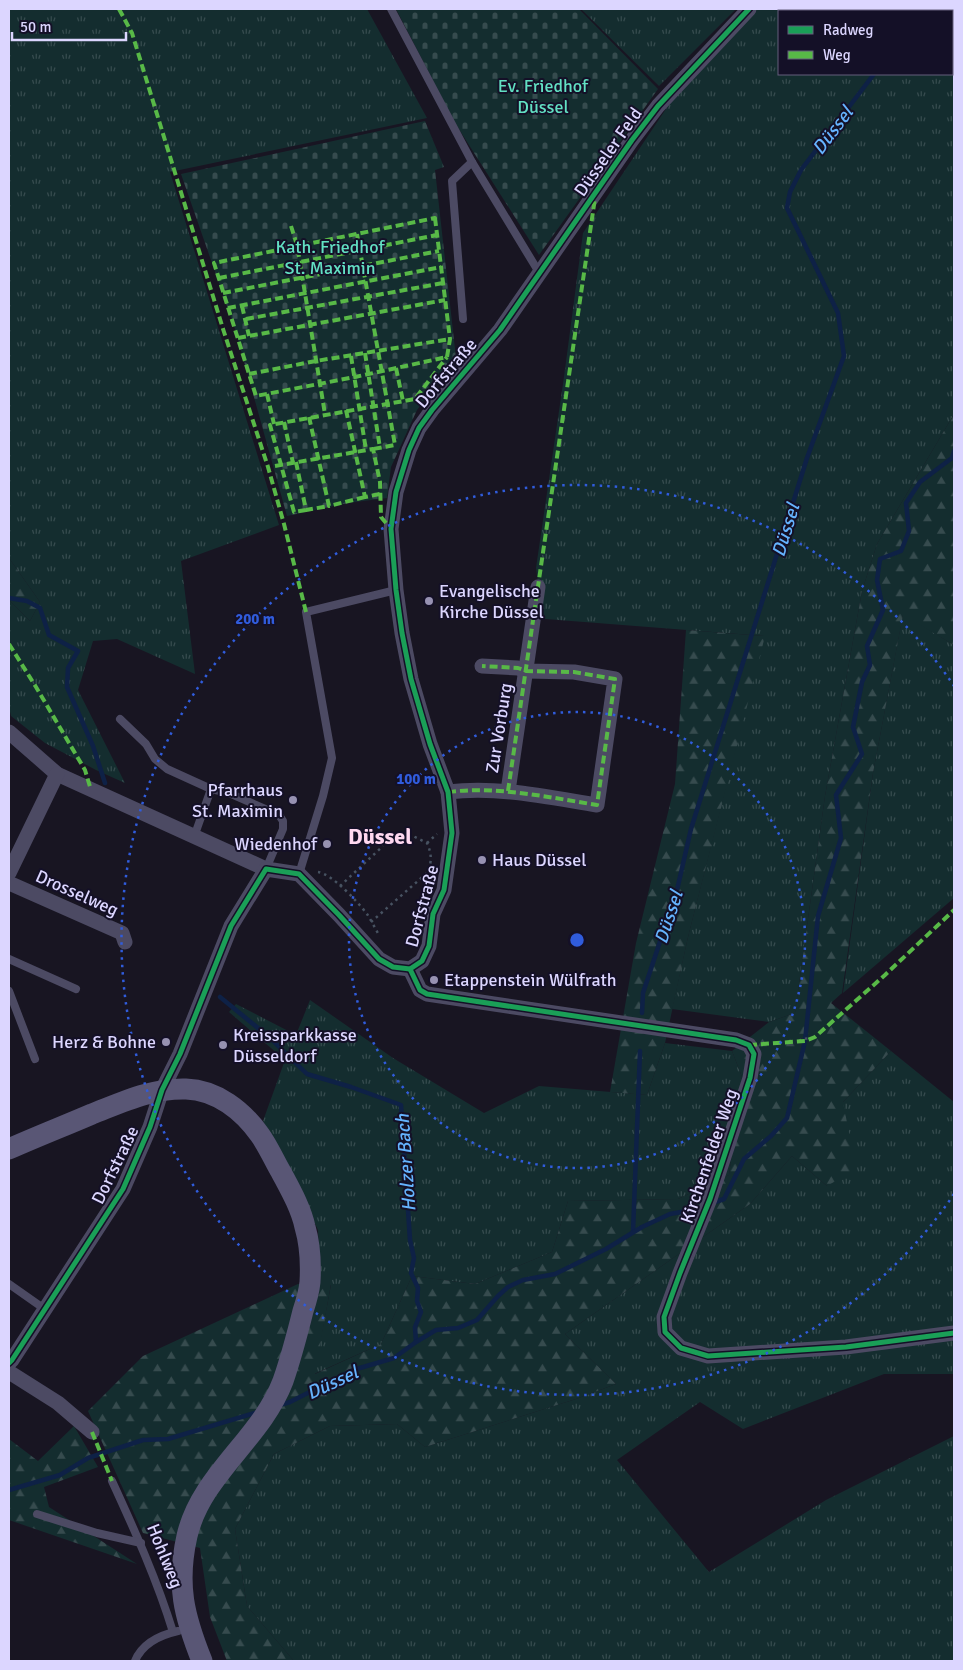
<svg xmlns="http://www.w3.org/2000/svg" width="963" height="1670" font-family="Signika,sans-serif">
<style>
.grass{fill:url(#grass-tufts)}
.forest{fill:url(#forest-firs)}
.cemetery{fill:url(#cemetery-stones)}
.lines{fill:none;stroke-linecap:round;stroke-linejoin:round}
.stream{stroke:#0e2146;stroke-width:4.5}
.path{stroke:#475261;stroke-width:2.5;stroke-dasharray:2.5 4;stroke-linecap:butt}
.lane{stroke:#4c4a63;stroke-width:8}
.street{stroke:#4c4a63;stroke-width:15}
.secondary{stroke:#595675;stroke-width:21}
.quiet{stroke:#58b947;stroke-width:4;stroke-dasharray:8 4;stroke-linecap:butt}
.cycleway-casing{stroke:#141027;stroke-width:8}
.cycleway{stroke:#1a9f57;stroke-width:5}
.ring{fill:none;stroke:#305cdc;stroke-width:2.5;stroke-dasharray:2.5 5}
.poi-dot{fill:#9792b2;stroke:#141027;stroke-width:2}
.labels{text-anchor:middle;stroke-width:4;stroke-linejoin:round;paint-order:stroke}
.park-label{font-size:18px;fill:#62e0c3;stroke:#141027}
.street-label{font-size:18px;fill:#dcd6ff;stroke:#141027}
.poi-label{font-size:18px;fill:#dcd6ff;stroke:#141027;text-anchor:start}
.water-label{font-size:19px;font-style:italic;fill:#65b3fe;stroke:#141027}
.district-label{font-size:22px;font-weight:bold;fill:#ffd8f0;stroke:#141027}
.centre{fill:#305cdc;stroke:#141027;stroke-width:2.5}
.ring-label{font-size:15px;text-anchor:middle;font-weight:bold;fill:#305cdc;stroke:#141027;stroke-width:4;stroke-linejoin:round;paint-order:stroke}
</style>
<defs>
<pattern id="grass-tufts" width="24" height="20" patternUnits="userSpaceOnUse" patternTransform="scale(1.25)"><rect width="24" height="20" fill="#142d2f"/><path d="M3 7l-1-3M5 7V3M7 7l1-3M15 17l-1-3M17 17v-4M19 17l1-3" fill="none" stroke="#364b4e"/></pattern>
<pattern id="forest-firs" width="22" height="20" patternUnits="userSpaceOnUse" patternTransform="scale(1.25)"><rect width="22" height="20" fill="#142d2f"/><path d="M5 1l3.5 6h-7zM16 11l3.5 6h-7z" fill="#364b4e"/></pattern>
<pattern id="cemetery-stones" width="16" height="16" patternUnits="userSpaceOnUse" patternTransform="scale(1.25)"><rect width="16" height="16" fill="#142d2f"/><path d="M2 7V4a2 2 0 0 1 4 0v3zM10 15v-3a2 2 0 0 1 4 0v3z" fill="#364b4e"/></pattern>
</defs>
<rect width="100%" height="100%" fill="#181522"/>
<g class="grass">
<path d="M9 9H367L427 118 170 172 279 525 181 561 195 674 117 639 93 641 78 690 125 783 96 770 45 743 11 716 9 707V600L30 621 40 602 9 558Z"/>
<path d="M581 9H736L659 86Z"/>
<path d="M757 9H921L920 11H779V74H952V11H925L928 9H954V414L877 544 862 591 825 796 795 1013 769 1022 672 1009 688 937 764 636 533 618 538 583 536 568 564 377 583 233 678 91Z"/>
<path d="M903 614 954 645V898L843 993 873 773Z"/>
<path d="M310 1000 393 1058 484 1113 539 1086 647 1095 665 1043 732 1051 742 1077 729 1175 678 1199 568 1201 552 1252 475 1284 412 1276 381 1344 314 1374 331 1285 320 1284 318 1230 298 1188 263 1121 285 1060 229 1012 236 1004 296 1035Z"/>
<path d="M891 1051 954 1102V1374H884L743 1429 700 1402 617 1460 709 1572 826 1500 954 1436V1661H294L247 1606 235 1529 274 1454 330 1426 397 1424 425 1447 576 1399 616 1384 565 1334 750 1204 792 1156 827 1186 843 1102Z"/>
</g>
<g class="forest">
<path d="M954 414V645L903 615 873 773 842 993 831 1003 891 1051 843 1102 856 1169 827 1186 792 1156 750 1204 565 1334 616 1384 576 1399 425 1447 397 1424 330 1426 274 1454 235 1529 247 1606 294 1661H227L210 1617 200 1548 143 1533 88 1411 143 1356 298 1284H331L315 1374 381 1344 412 1276 475 1284 552 1252 568 1201 678 1199 729 1175 742 1077 732 1051 769 1022 795 1013 825 796 862 591 877 544Z"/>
<path d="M9 558 40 602 30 621 9 600Z"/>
<path d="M686 630 765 636 688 937 665 1043 647 1095 610 1092 636 943 675 784Z"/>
<path d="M74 1426 98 1467 44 1487 49 1507 137 1564 9 1520V1439L38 1461Z"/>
</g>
<g class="cemetery">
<path d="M396 9H579L658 89 539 255 455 123Z"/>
<path d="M425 121 444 167 435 170 456 358 417 410 391 467 387 498 348 503 287 516 235 329 181 174Z"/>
</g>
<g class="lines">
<g class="stream">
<path d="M922 11 923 9"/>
<path d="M9 598 27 601 40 608 49 635 78 651 68 668 67 687 93 746 105 783"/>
<path d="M220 997 269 1037 307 1074 351 1087 401 1105 410 1240 414 1258 411 1273 418 1288 417 1301 421 1312 415 1327 416 1342"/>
<path d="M642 1013 643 993 677 890 691 829 807 458 844 356 838 313 787 208 790 192 801 170 874 74"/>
<path d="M712 1203 724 1199 744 1159 771 1136 787 1118 805 1041 818 916 841 838 836 795 862 754 853 727 862 682 870 665 867 646 883 610 877 580 880 559 901 551 909 531 906 503 920 482 952 458 954 451"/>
<path d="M633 1232 640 1051"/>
<path d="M280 1405 290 1402 353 1370 394 1358 416 1342 436 1330 458 1328 477 1320 498 1296 508 1287 523 1280 555 1274 606 1249 642 1227 670 1214 692 1210 704 1206"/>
<path d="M9 1490 60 1475 88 1458 143 1440 168 1439 258 1412"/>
</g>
<g class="path">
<path d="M427 843 437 834"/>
<path d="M318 872C332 874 358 902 367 914 371 920 375 928 379 935"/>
<path d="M340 886 383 846"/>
<path d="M371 922 427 873C432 863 432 854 427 843L413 836"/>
<path d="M799 1041 802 1039 811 1038"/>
</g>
<g class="lane">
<path d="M391 9 472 162 540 274"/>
<path d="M463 319 452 181 472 162"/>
<path d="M120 719 146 744 155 759 167 769 211 789 194 837"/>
<path d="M211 789 229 793 279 815 283 821V829L266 869"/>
<path d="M299 874 323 796 332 758 306 612 396 590"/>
<path d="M9 959 76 989"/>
<path d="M9 991 35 1059"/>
<path d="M9 1284 46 1310"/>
<path d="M112 1481C135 1531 157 1580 173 1632"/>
<path d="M37 1514 97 1533 141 1543"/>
<path d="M135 1661C142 1644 160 1635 178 1631"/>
</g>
<g class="street">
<path d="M9 732 57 774 266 869 299 874 339 915 379 959 393 967 410 969 422 961 429 946 433 914 444 890 452 833 448 792 430 744 411 679 402 633 396 590 391 529 396 492 409 450 419 428 432 410 500 330 632 140 658 106 749 9"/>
<path d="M508 791 538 587"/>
<path d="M448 792C498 786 547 797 597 805L615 679 574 672 526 671 518 668 482 666"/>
<path d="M9 873 57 774"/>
<path d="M9 883 122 933 125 942"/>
<path d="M410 969 420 990 427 994 736 1040 749 1045 754 1054 750 1078 710 1199 680 1273 664 1317 665 1332 681 1348 708 1356 846 1347 954 1333"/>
<path d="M9 1363 12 1360 123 1189 150 1127 162 1090 180 1054 231 926 266 869"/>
<path d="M9 1372 58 1403 92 1432"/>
</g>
<path class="secondary" d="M9 1149C36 1137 64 1126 92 1114 123 1102 152 1088 186 1089 217 1090 243 1111 260 1135 268 1146 274 1160 281 1172 290 1189 301 1208 305 1227 310 1244 311 1264 310 1282 309 1292 306 1302 303 1311 297 1335 291 1358 283 1381 261 1439 201 1475 187 1536 176 1585 184 1616 202 1661"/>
<g class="quiet">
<path d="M119 9 132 33 224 332 268 467 284 524 306 612"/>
<path d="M435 218 450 339 447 357 355 377 256 396 214 263Z"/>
<path d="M291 226 297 245 325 414"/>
<path d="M357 234 395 445 373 449"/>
<path d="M219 278 437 235"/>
<path d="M223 293 439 251"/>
<path d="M242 306 249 336"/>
<path d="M228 308 441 267"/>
<path d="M246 319 443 283"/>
<path d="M238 338 445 300"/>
<path d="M365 353 380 448"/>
<path d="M351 356 366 450"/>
<path d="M396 368 403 401"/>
<path d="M249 374 316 361 450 339"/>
<path d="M267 394 274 424"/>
<path d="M346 410 365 497 380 494"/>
<path d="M309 417 329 506 365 497"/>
<path d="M284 422 293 463"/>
<path d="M296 462 306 510 329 506"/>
<path d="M275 466 373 449 380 482 381 517 391 529"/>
<path d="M306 510 294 512 270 425 415 399 447 357"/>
<path d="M9 644 36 687 85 770 91 790"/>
<path d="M508 791 595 198"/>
<path d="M448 792C498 786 547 797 597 805L615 679 574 672 526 671 518 668 482 666"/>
<path d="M749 1045 805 1041 815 1037 885 975 954 910"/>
<path d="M92 1432 112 1481"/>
</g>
<g class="cycleway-casing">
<g id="cycleway">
<path d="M410 969 420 990 427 994 736 1040 749 1045 754 1054 750 1078 710 1199 680 1273 664 1317 665 1332 681 1348 708 1356 846 1347 954 1333"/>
<path d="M9 1363 12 1360 123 1189 150 1127 162 1090 180 1054 231 926 266 869 299 874 339 915 379 959 393 967 410 969 422 961 429 946 433 914 444 890 452 833 448 792 430 744 411 679 402 633 396 590 391 529 396 492 409 450 419 428 432 410 500 330 632 140 658 106 749 9"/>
</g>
</g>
<use href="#cycleway" class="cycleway"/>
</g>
<g class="ring">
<circle cx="577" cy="940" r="228"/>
<path d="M954 1194A455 455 0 1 1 954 686"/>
</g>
<g class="poi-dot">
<circle cx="429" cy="601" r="5"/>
<circle cx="293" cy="800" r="5"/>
<circle cx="327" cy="844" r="5"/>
<circle cx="482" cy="860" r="5"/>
<circle cx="434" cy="980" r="5"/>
<circle cx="166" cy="1042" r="5"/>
<circle cx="223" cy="1045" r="5"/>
</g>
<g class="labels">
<g class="park-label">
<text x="543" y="92">Ev. Friedhof<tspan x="543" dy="21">Düssel</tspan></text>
<text x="330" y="253">Kath. Friedhof<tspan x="330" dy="21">St. Maximin</tspan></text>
</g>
<g class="street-label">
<text transform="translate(608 152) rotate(-55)" y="6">Düsseler Feld</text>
<text transform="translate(446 373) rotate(-50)" y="6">Dorfstraße</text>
<text transform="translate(499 728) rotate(-81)" y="6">Zur Vorburg</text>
<text transform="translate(77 893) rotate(24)" y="6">Drosselweg</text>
<text transform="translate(422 906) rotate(-75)" y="6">Dorfstraße</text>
<text transform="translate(709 1156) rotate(-71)" y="6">Kirchenfelder Weg</text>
<text transform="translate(115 1165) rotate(-64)" y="6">Dorfstraße</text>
<text transform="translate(165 1556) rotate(68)" y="6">Hohlweg</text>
</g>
<g class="poi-label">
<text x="439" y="597">Evangelische<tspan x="439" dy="21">Kirche Düssel</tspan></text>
<text x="283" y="796" text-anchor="end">Pfarrhaus<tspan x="283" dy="21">St. Maximin</tspan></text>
<text x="317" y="850" text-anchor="end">Wiedenhof</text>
<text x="492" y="866">Haus Düssel</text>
<text x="444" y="986">Etappenstein Wülfrath</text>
<text x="233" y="1041">Kreissparkkasse<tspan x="233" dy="21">Düsseldorf</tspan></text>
<text x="156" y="1048" text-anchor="end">Herz &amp; Bohne</text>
</g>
<g class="water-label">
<text transform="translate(832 130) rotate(-53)" y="7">Düssel</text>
<text transform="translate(785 530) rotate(-73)" y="7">Düssel</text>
<text transform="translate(668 917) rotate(-72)" y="7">Düssel</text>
<text transform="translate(405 1163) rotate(-94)" y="7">Holzer Bach</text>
<text transform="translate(332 1382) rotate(-25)" y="7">Düssel</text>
</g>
<g class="district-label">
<text x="380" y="844">Düssel</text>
</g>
</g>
<circle cx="577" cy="940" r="8" class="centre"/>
<g class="ring-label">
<text x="255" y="624">200 m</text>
<text x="416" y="784">100 m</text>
</g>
<rect width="963" height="1670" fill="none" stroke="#dcd6ff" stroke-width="20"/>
<rect x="778" y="10" width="175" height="65" fill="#141027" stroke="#645f7d"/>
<rect x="788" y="26" width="25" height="8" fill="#1a9f57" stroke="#645f7d"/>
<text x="823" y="35" font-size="15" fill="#dcd6ff">Radweg</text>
<rect x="788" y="51" width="25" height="8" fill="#58b947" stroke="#645f7d"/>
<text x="823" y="60" font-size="15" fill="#dcd6ff">Weg</text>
<path d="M12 32v8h114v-8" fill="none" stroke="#dcd6ff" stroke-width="2.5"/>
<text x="20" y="32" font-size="15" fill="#dcd6ff" stroke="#141027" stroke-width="4" paint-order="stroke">50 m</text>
</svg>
